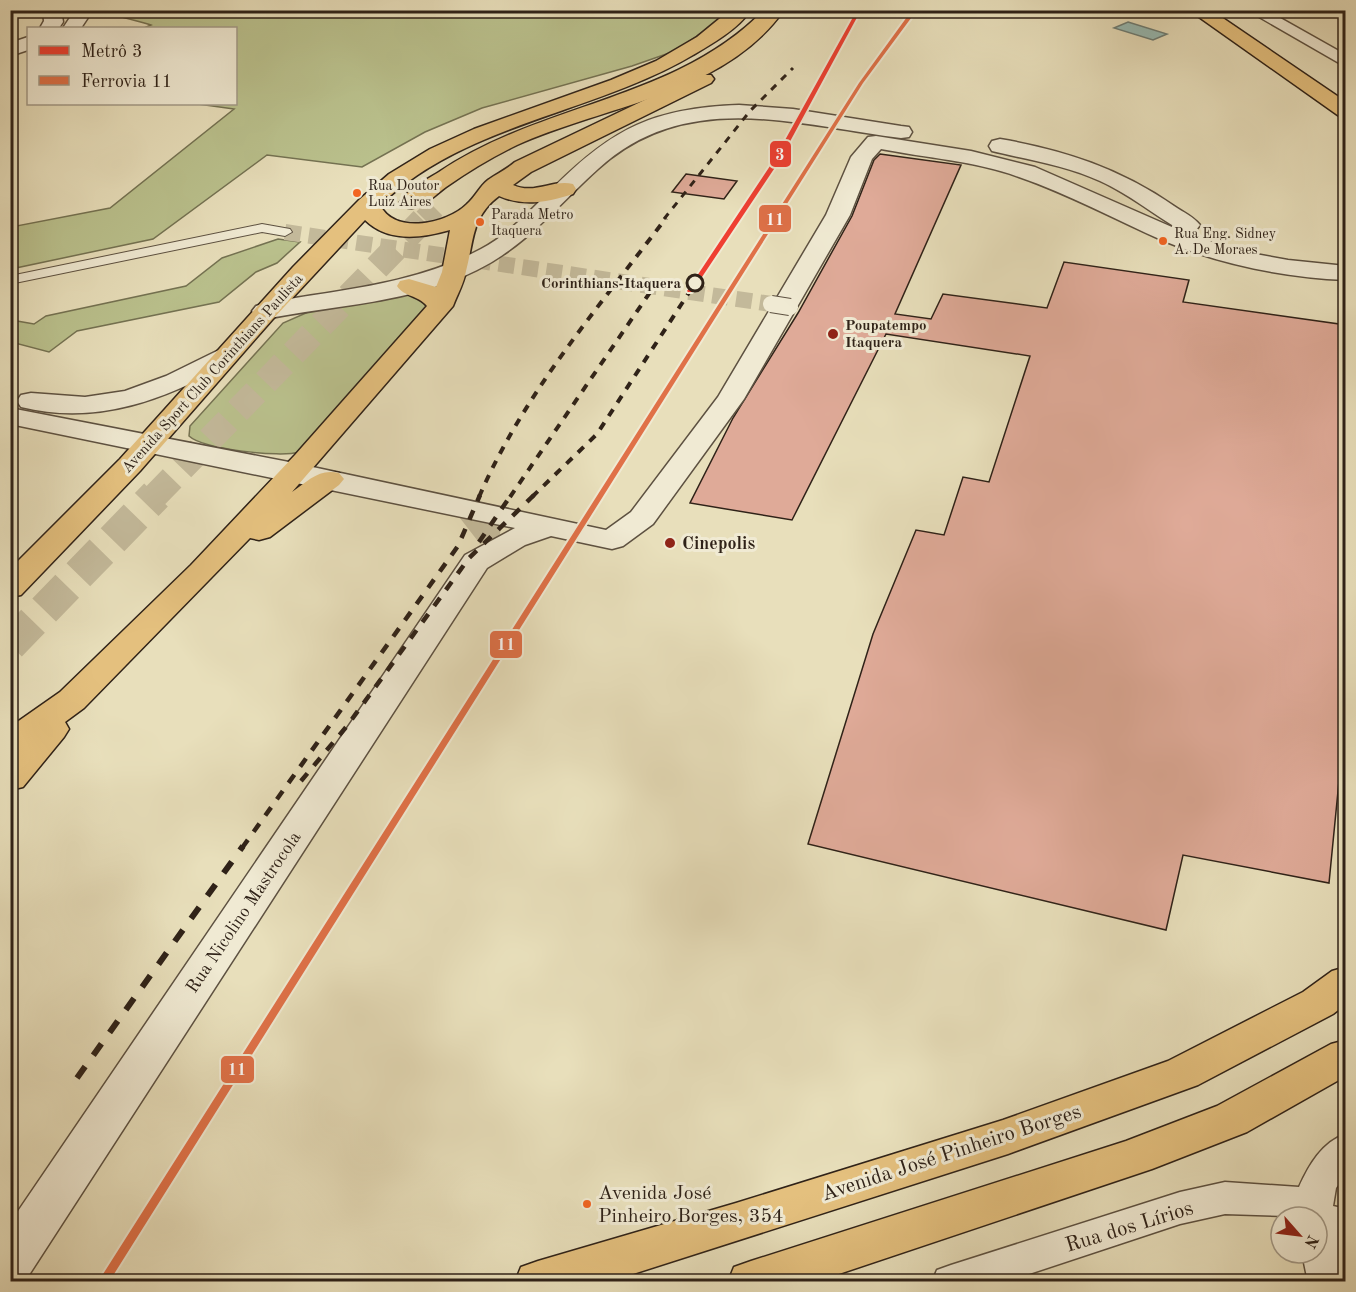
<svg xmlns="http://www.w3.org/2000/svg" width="1356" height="1292" font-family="'Old Standard TT',serif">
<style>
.green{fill:#bac18d;stroke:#747252;stroke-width:1.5}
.water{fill:#98bcb5;stroke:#6e7e76;stroke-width:1.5}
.building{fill:#dfaa98;stroke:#2f2218;stroke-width:1.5}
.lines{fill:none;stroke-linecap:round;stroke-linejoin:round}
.pedestrian-tunnel{stroke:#c3b99a;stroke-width:16;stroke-dasharray:16 8;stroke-linecap:butt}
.tertiary-tunnel{stroke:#c3b99a;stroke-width:33;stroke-dasharray:33 16;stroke-linecap:butt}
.trunk-tunnel-far2{stroke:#c3b99a;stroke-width:21;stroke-dasharray:21 10;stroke-linecap:butt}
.trunk-tunnel-far1{stroke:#c3b99a;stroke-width:26;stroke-dasharray:26 14;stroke-linecap:butt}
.trunk-tunnel{stroke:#c3b99a;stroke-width:33;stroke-dasharray:33 16;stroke-linecap:butt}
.pedestrian-casing{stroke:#5d5141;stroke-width:2}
.minor-casing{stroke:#5d5141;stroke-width:3}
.tertiary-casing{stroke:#5d5141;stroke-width:3}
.primary-casing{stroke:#2f2218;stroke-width:3}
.trunk-casing{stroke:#2f2218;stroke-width:3}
.pedestrian{fill:#f0ead3;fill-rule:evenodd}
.minor{fill:#f0ead3;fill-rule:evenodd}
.tertiary{fill:#f0ead3;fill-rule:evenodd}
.primary{fill:#e4c07e;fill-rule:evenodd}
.trunk{fill:#e4c07e;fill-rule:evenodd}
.rail-far3{stroke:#2f2218;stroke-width:3;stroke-dasharray:7 7;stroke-linecap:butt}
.rail-far2{stroke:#2f2218;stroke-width:4;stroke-dasharray:8 8;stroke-linecap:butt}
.rail-far1{stroke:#2f2218;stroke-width:4.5;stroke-dasharray:10 10;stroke-linecap:butt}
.rail{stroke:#2f2218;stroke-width:6;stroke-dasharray:14 14;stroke-linecap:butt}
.pedestrian-bridge-casing{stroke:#5d5141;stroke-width:18;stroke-linecap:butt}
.pedestrian-bridge{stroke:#f0ead3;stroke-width:16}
.rail-1-casing{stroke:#f0ead3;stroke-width:4}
.rail-1{fill:#e07148;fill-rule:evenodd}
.metro-1-casing{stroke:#f0ead3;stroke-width:4}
.metro-1{fill:#ef3f32;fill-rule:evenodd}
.bus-dot{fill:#f26522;stroke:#f0ead3;stroke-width:2}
.stop-dot{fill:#f0ead3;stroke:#2f2218;stroke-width:3}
.poi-dot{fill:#8f2418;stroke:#f0ead3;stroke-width:2}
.labels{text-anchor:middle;stroke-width:6;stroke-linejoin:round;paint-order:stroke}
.far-bus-label{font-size:14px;fill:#2f2218;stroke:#f0ead3;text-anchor:start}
.far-stop-label{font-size:15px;font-weight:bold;fill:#2f2218;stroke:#f0ead3;text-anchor:end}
.far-poi-label{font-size:15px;font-weight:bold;fill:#2f2218;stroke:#f0ead3;text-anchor:start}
.far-street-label{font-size:15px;fill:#2f2218;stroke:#f0ead3}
.poi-label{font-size:18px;font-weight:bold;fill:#2f2218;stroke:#f0ead3;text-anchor:start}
.street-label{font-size:18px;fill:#2f2218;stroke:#f0ead3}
.near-bus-label{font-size:20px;fill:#2f2218;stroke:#f0ead3;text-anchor:start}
.near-street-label{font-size:21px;fill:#2f2218;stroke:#f0ead3}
.line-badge{stroke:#f0ead3;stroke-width:2}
.badge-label{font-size:16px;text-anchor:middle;font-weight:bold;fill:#fff}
</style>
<rect width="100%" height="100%" fill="#e8dfbb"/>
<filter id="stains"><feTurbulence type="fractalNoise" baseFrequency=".00333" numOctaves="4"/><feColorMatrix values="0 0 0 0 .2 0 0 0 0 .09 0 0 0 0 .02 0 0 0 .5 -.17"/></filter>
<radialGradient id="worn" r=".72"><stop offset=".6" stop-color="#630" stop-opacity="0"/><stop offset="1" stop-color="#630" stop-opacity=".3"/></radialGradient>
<g class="green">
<path d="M108 11H733L675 51 632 66 482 108 425 132 362 167 267 155 153 239 11 269V227L110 208 234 109 198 104H236V28H144L151 25C141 21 114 17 108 11Z"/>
<path d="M278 239 300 242 277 263 256 272 219 302 77 331 49 352 11 342V320L34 324 46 316 186 286 222 258Z"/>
<path d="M407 294 416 295 429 304 299 452C281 458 203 449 189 436L190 426 283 323 315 309Z"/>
</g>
<path class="water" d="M1128 22 1167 34 1153 40 1114 28Z"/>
<g class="building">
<path d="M880 154 961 165 895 314 931 319 943 294 1047 308 1064 262 1189 280 1183 302 1346 325 1343 388 1346 389V783L1339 781 1329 883 1183 855 1166 930 808 844 873 634 916 530 944 535 963 477 989 482 1030 356 886 334 792 520 690 503 733 418 798 313 852 216 874 160Z"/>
<path d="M686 174 737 181 724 199 672 192Z"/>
</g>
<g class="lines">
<path class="pedestrian-tunnel" d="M285 232 771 304"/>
<path class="tertiary-tunnel" d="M470 531C483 521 495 526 510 529L514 539"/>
<path class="trunk-tunnel-far2" d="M424 219 435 208"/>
<path class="trunk-tunnel-far1" d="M154 497 425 218"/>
<path class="trunk-tunnel" d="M10 645 156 495"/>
<g class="pedestrian-casing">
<path id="pedestrian" d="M262 224 290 229 292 232 285 236 262 232 10 284V276Z"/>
</g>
<g class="minor-casing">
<g id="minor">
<path d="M1247 10H1266L1346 55V67Z"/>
<path d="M1346 1134V1174L1336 1188 1333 1206 1346 1209V1241L1338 1240 1346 1282H1308L1302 1253H1317V1217L1225 1214 1180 1224 1005 1282H932L937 1270 951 1265 1180 1192 1225 1182 1299 1187C1309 1165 1322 1142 1346 1134Z"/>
</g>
</g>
<g class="tertiary-casing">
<g id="tertiary">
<path d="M43 10H61L63 22 59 28H40L44 21Z"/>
<path d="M68 10H87L89 16 81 28H63L71 16Z"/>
<path d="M28 37V50L10 56V43Z"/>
<path d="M739 105 793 109 901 126 909 127 912 132 909 137 901 138C796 125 686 88 598 169 558 205 526 246 477 270 413 303 335 305 265 319L256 316 252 311 256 306 265 303C338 290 414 285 481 249 509 234 531 210 554 187 613 128 654 108 739 105Z"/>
<path d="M876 136 971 151 1035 167 1181 231 1239 251 1288 260 1346 266V280C1283 277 1222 265 1164 241 1116 220 1069 194 1019 177 975 161 927 158 881 149L872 159 850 215 744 399 653 524 623 546 612 549 551 536 525 545 487 568 27 1278 10 1282V1223L465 555 515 528 10 424V408L294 463 606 530 631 512 718 397 826 215 851 157 868 137Z"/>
<path d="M1000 139C1064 150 1121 169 1174 206 1183 212 1194 217 1200 225L1196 230H1180C1153 214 1129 194 1100 181 1065 165 1029 160 992 151L989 146 992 141Z"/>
<path d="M223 348 232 350 236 356 232 362C167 399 98 426 21 407L17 401 21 395 31 393 85 397 125 391 166 376Z"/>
</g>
</g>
<g class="primary-casing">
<g id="primary">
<path d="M730 10H751C738 29 712 44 693 55 593 114 466 123 380 205 394 235 447 224 467 204 475 197 480 186 488 180 496 174 507 169 515 162L697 75H711L714 79 711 83 531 172 513 185C534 195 553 179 573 184L576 189 573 194C548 202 524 207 499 196 471 217 474 241 466 271 464 283 457 295 453 306L292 492C308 481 319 468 339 473L344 479 339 485 270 537 259 540 250 538 84 708 65 722 69 729 64 737 23 787 10 790V727L60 692 191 565 295 455 427 306C418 295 404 297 397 286L400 281 409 279 436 287 442 272 450 230C422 238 388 243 365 220L272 320 140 471 21 595 10 597V569L120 459 293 267 359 200 389 174 430 149 474 129 611 80 656 61 697 37Z"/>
<path d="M1189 10H1211L1346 102V118L1339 116Z"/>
<path d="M1346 967V1004L1333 1014 1198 1085 1008 1154 608 1282H515L521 1267 538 1261 736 1203 1003 1120 1168 1061 1303 992 1332 971Z"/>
<path d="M1346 1040V1076L1247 1132 1152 1169 815 1282H728L734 1267 751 1261 1126 1141 1217 1106 1331 1044Z"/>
</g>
</g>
<g class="trunk-casing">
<path id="trunk" d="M764 10H784C724 95 605 105 517 145 492 157 469 171 446 187 438 193 430 201 420 206 414 209 409 208 403 207L400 202C408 189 426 180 439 172 542 102 675 101 764 10Z"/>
</g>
<use href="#pedestrian" class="pedestrian"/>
<use href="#minor" class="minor"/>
<use href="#tertiary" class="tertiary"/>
<use href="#primary" class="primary"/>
<use href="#trunk" class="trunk"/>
<path class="rail-far3" d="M664 219 750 111 793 68"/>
<g class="rail-far2">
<path d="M479 497C524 393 598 308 666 218"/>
<path d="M510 497 655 285"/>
<path d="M532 497 597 434 690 291"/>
</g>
<g class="rail-far1">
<path d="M479 542 511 495"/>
<path d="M301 781 347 726 469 558 534 495"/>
<path d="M242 848 458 546 480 495"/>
</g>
<path class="rail" d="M77 1078 243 846"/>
<g class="pedestrian-bridge-casing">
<path id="pedestrian-bridge" d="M771 304 790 307"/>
</g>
<use href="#pedestrian-bridge" class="pedestrian-bridge"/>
<g class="rail-1-casing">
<path id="rail-1" d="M912 10H917L863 83 109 1282H98L859 83Z"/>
</g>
<use href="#rail-1" class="rail-1"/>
<g class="metro-1-casing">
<path id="metro-1" d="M857 10H861L780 160 692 292H688L687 291 774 160Z"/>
</g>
<use href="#metro-1" class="metro-1"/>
</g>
<g class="bus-dot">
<circle cx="357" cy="193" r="5"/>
<circle cx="480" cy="222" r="5"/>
<circle cx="1163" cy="241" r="5"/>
<circle cx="587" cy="1204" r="5"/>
</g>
<circle class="stop-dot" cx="695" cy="283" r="8"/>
<g class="poi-dot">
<circle cx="833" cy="334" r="6"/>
<circle cx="670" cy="543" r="6"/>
</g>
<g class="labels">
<g class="far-bus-label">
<text x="368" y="190">Rua Doutor<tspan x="368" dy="16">Luiz Aires</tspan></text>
<text x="491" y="219">Parada Metro<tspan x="491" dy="16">Itaquera</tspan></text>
<text x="1174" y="238">Rua Eng. Sidney<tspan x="1174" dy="16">A. De Moraes</tspan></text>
</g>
<g class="far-stop-label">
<text x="681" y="288">Corinthians-Itaquera</text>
</g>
<g class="far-poi-label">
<text x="845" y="330">Poupatempo<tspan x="845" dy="17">Itaquera</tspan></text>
</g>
<g class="far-street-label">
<text transform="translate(212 373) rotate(-48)" y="5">Avenida Sport Club Corinthians Paulista</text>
</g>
<g class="poi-label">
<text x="682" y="549">Cinepolis</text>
</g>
<g class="street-label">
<text transform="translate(243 912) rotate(-56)" y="6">Rua Nicolino Mastrocola</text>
</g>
<g class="near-bus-label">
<text x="598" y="1199">Avenida José<tspan x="598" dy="23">Pinheiro Borges, 354</tspan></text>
</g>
<g class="near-street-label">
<text transform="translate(951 1152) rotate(-18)" y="7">Avenida José Pinheiro Borges</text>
<text transform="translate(1129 1226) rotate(-17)" y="7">Rua dos Lírios</text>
</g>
</g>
<g class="line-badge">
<rect x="769" y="140" width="23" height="28" rx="6" fill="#ef3f32"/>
<rect x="758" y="204" width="34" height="29" rx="6" fill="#e07148"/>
<rect x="489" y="630" width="34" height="29" rx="6" fill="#e07148"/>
<rect x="220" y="1055" width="35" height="29" rx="6" fill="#e07148"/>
</g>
<g class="badge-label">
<text x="780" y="160">3</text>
<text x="775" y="225">11</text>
<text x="506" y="650">11</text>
<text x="237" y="1075">11</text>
</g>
<rect width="1356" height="1292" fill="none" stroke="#e8dfbb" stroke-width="36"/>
<rect x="12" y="12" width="1332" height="1268" fill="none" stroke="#2f2218" stroke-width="3"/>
<rect x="18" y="18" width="1320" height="1256" fill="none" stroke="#2f2218" stroke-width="1.5"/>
<rect x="27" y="27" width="210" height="78" fill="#f0ead3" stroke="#a39a88" stroke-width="1.5"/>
<rect x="39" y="46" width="30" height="9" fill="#ef3f32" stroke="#a39a88" stroke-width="1.5"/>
<text x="81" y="57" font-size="18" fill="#2f2218">Metrô 3</text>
<rect x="39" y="76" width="30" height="9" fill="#e07148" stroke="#a39a88" stroke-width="1.5"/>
<text x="81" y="87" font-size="18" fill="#2f2218">Ferrovia 11</text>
<g transform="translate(1299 1235) rotate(118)"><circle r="28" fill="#f0ead3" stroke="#a39a88" stroke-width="1.5"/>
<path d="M0-4.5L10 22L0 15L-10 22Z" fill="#8f2418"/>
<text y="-9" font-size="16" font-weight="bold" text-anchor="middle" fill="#2f2218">N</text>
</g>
<rect width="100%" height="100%" filter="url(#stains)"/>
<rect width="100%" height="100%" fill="url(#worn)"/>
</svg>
